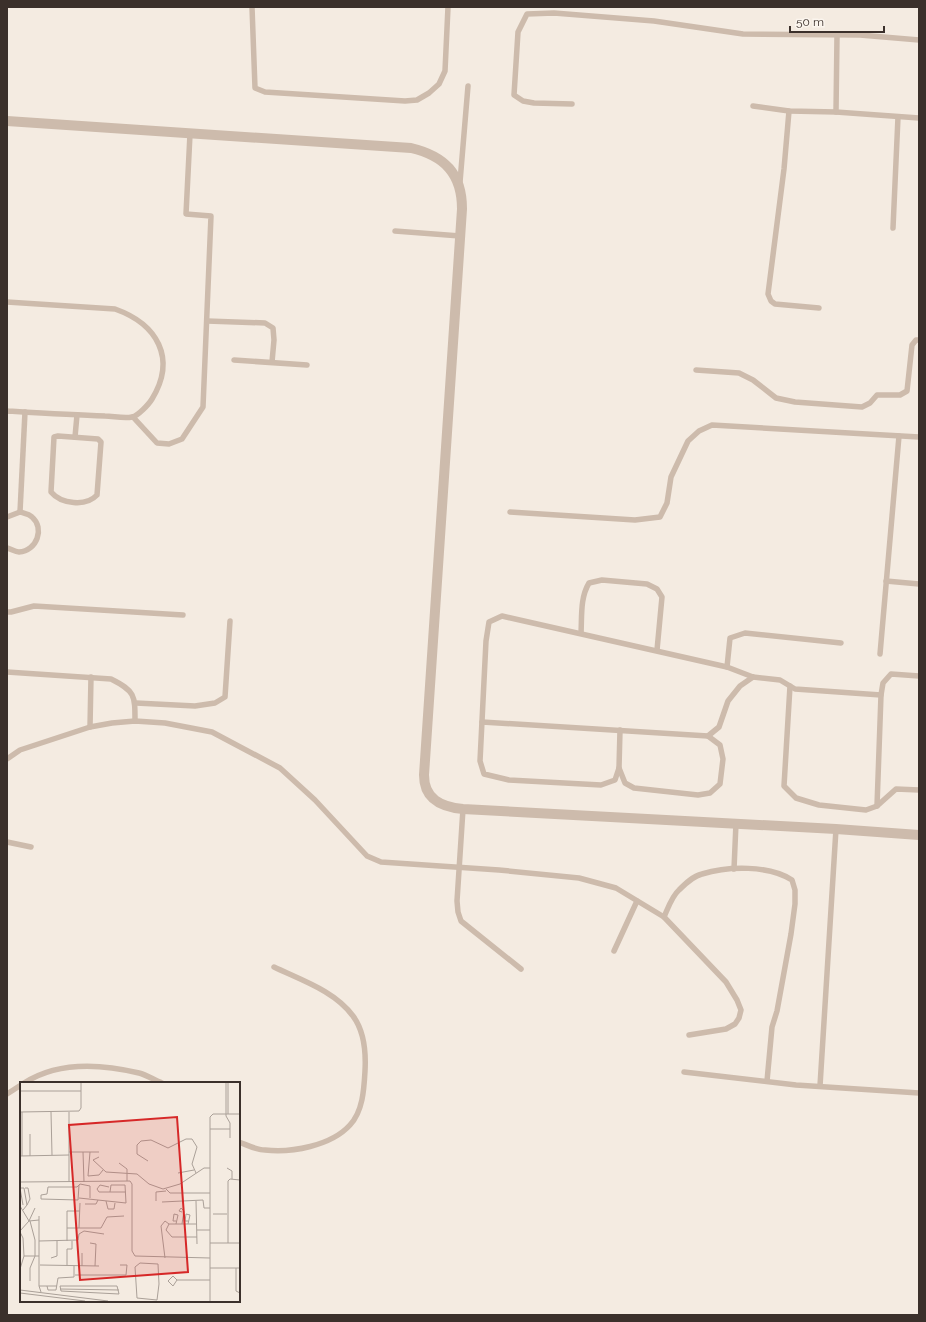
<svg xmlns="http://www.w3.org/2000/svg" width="926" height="1322" font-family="Raleway,sans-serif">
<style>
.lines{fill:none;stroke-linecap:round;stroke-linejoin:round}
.lane{stroke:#cdbbac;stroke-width:5.5}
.street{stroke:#cdbbac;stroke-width:10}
.inset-road{fill:none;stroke:#aaa098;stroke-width:1}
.view{fill:#d62828;fill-opacity:0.15;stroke:#d62828;stroke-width:2}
.inset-edge{fill:none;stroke:#3b302b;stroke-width:2}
</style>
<rect width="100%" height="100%" fill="#f4ebe1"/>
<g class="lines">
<g class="lane">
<path d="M252 7 255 88 265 92 405 101 417 100 429 93 439 84 445 71 448 7"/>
<path d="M572 104 534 103 523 101 514 95 518 32 527 14 554 13 654 21 743 34 860 35 919 40"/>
<path d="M753 106 789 111 836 112 919 118"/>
<path d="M789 111 784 169 768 294 771 301 775 304 819 308"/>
<path d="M836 112 837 36"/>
<path d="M460 182 468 86"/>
<path d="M893 228 898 117"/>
<path d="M395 231 460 236"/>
<path d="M7 302 115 309C157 324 177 358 152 399 149 404 138 416 132 417 124 419 113 416 105 416 72 415 40 413 7 411"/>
<path d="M207 321 265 323 273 328 274 340 272 362"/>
<path d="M234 360 307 365"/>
<path d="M696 370 739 373 753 380 776 398 795 402 862 407 870 403 877 395H900L907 391 912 345 916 340H919"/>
<path d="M133 417 157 443 169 444 182 439 203 407 211 216 186 214 190 134"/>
<path d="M58 436 98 439 101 442 97 495C86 507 61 504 51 492L54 437Z"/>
<path d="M75 437 77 415"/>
<path d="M20 512 25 412"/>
<path d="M510 512 635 520 660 517 667 503 671 477 688 441 699 431 712 425 919 437"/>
<path d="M7 517 20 512C23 513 29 514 32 517 45 528 37 551 19 552 15 552 11 549 7 548"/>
<path d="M886 581 919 584"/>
<path d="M7 612H11L34 606 183 615"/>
<path d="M581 633C582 616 580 598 589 583L602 580 647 584 657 589 662 597 657 650"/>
<path d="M880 654 899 436"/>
<path d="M727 667 730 638 745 633 841 643"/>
<path d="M7 672 111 679C135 691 135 695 135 721"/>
<path d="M790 686 784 786 796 798 819 805 866 810 877 806 896 789 919 790"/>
<path d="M136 703 195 706 215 703 225 697 230 621"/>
<path d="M482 722 708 736 720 745 723 759 720 784 710 793 698 795 634 788 625 783 619 768"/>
<path d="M90 727 91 677"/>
<path d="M620 730 619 768 615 780 601 785 509 780 484 774 480 761 486 641 489 622 502 616 727 667 753 677 780 680 795 689 881 695"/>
<path d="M708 736 719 727 728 701 740 686 753 677"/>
<path d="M7 759 20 750 90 727 112 723 135 721 165 723 212 732 280 768 315 800 367 856 381 862 499 870 579 878 616 888 664 917 726 982 737 1000 741 1010 739 1018 735 1024 726 1029 689 1035"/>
<path d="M877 806 881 695 883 683 891 674 919 676"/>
<path d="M463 809 457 901 458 912 461 921 521 969"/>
<path d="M7 842 31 847"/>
<path d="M734 869 736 823"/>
<path d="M664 917C668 908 672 896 679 890 685 884 693 876 702 874 728 866 769 865 792 880L795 890V904L791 934 777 1011 772 1027 767 1081"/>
<path d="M614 951 637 901"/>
<path d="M684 1072 796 1085 919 1093"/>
<path d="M24 1083C58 1061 102 1064 139 1073 147 1075 154 1080 162 1083"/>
<path d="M820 1086 836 829"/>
<path d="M7 1094 21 1085"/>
<path d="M239 1142C247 1145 256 1150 265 1150 291 1153 331 1146 350 1125 363 1111 364 1089 365 1071 366 1053 365 1032 353 1016 335 991 301 980 274 967"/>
</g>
<path class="street" d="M7 121 411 148C445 156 462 174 462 209L424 775C424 799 441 807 463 809L836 829 919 835"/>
</g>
<g transform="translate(20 1082)">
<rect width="220" height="220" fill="#f4ebe1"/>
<path class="inset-road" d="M206 1V34L210 41V56M0 9H61M0 30 59 29 61 26V1M31 30 32 73M49 30V100M208 32V1M190 47H210M49 70H79M63 70 64 100M70 70 68 94 79 93 83 88M0 74 49 73M2 74V30M10 74V52M79 75 73 78 86 90 117 92 129 102 143 107 160 102 184 86H190M128 79 117 72V63L121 59 131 58 148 66 166 57H172L177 65 172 82 176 91M99 81 107 87V99M207 86 212 89V97M158 91 174 88M0 100 110 99 112 102V169L115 174 190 176M59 103 58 118 21 117V113L27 112 28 105H57L60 102 70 104V116M89 105 80 103 77 107 79 110H106M0 106H4L7 123 3 128M0 106 3 123M5 106H8L10 117 7 123M146 107 150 111H190M59 116 106 121 105 103H91L90 110M86 119 88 127H94L95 121M136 119V110L146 109M176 119 177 162M142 120 183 118 184 126H190M65 122H76L78 118M0 124 9 139 0 149M15 126 9 139 19 138M162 130 159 129 161 126 164 129 162 142M193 132H207M19 134V204L21 210M10 139 15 158V174L10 186V199M156 142 158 133 154 132 153 139H156M168 142 170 133 166 132 165 139H168M177 142H149L146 148 152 155H177M47 146H81L87 135 104 134M59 146 60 121M177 148H190M0 150 3 156 4 174 0 187M19 159 58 158 59 152 64 149 84 152M47 159V129H60M70 161 76 162 75 184M190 161H220M208 161V99L210 97 220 98M62 171V184M4 174H19M31 176 37 174V159M145 176 141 144 145 139 149 142M120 181 138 182 139 202 137 218 117 216 115 185ZM20 183 79 184M47 184V167H52V159M190 186H220M216 186V209L220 211M55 193H106L107 183H100M157 198 153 204 148 199 153 194 157 198H190M19 204H37M27 204 28 208H36L38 196 54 195V184M40 204H97L99 212 41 209ZM40 207 99 208M0 208 88 219M0 211 65 219M190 219V35L193 32H220"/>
<path class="view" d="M157 35 168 190 60 198 49 43Z"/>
<rect width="220" height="220" class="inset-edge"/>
</g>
<rect width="926" height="1322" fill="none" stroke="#3b302b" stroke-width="16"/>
<path d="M790 26v6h94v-6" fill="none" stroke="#3b302b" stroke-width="2"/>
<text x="796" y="26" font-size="12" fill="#3b302b" stroke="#fbf5ee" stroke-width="3" paint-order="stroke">50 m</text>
</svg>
